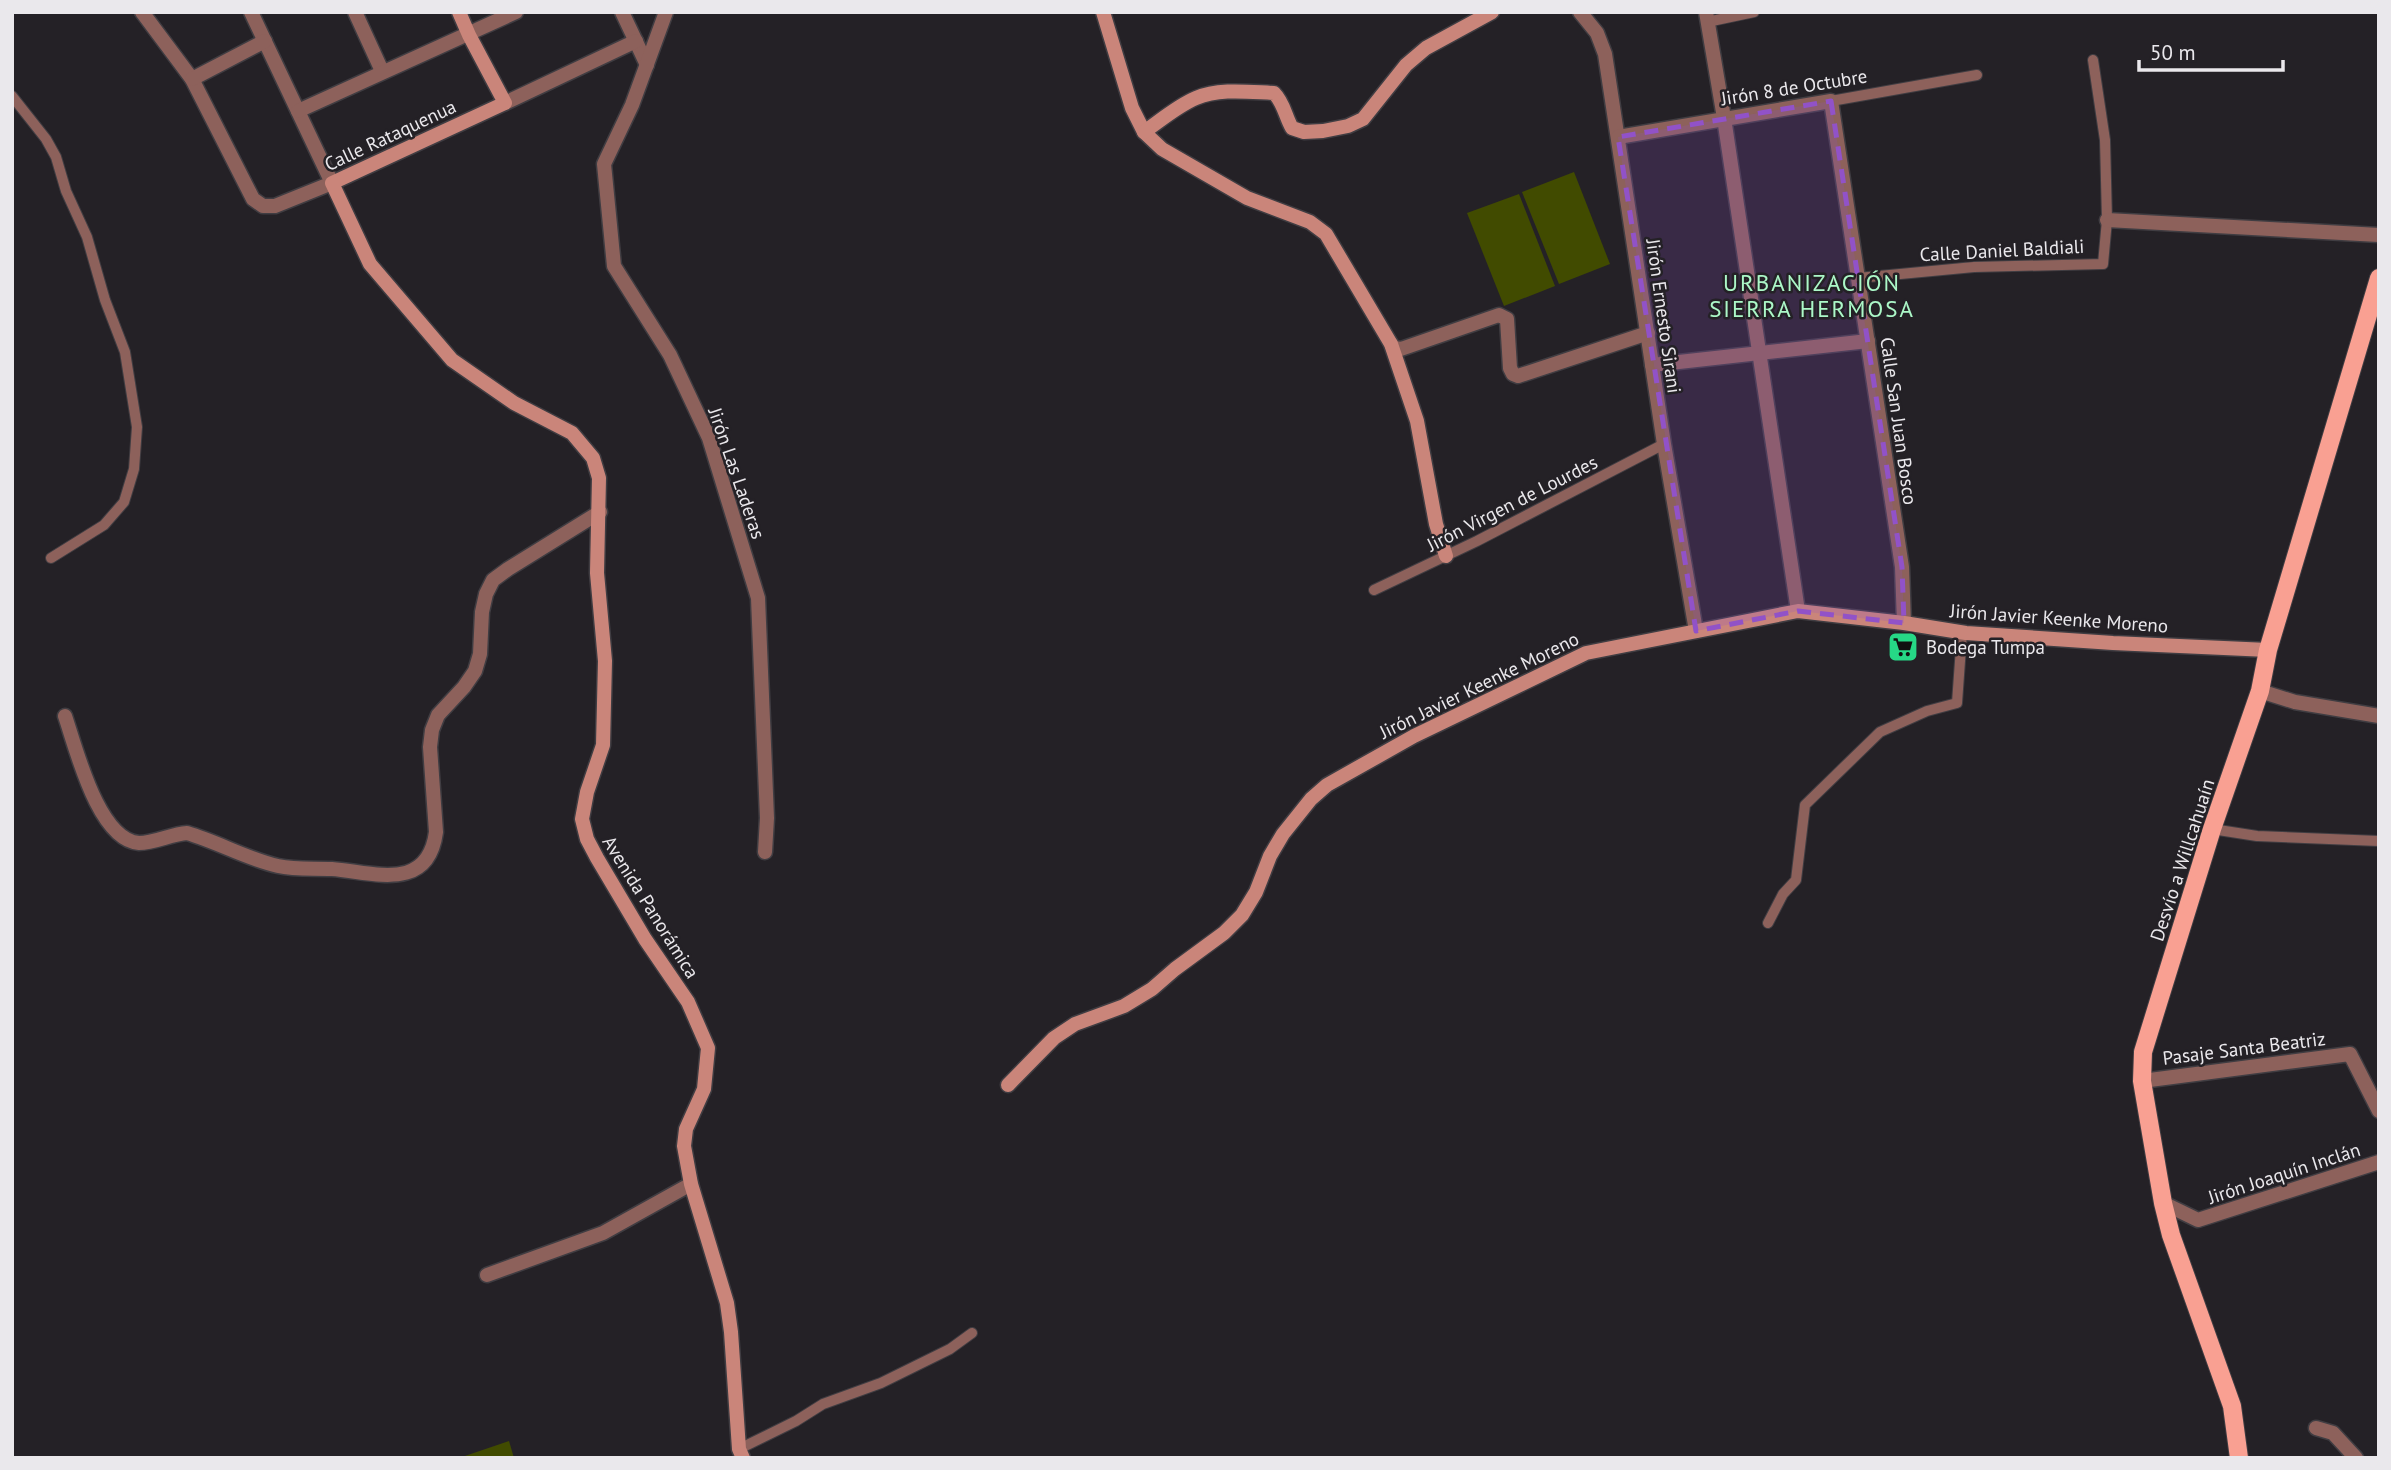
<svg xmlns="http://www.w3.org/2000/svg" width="2391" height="1470" font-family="'PT Sans',sans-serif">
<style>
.green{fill:#414b00}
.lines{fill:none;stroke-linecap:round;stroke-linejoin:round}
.lane-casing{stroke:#403d42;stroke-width:12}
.street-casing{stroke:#403d42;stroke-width:17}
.secondary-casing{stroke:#403d42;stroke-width:17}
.primary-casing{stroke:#403d42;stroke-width:20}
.lane{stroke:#8d615b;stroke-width:10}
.street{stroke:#8d615b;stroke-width:14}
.secondary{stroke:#ca857a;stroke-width:14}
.primary{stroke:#f9a092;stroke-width:18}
.marked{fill:#9152c8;fill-opacity:0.2;stroke:#9152c8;stroke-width:5;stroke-dasharray:14 9;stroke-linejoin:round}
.labels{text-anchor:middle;stroke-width:5;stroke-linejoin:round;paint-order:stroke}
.street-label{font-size:19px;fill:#eae8ec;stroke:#242126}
.poi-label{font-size:19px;fill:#eae8ec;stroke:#242126;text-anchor:start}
.quarter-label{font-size:23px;letter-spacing:2px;fill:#acf8c8;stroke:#242126}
</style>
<rect width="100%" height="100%" fill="#242126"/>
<g class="green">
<path d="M1574 172 1610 264 1559 284 1522 192Z"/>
<path d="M1519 194 1555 286 1504 306 1467 213Z"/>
<path d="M509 1441 514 1458H459Z"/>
</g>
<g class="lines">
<g class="lane-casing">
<g id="lane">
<path d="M1707 22 1754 12"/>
<path d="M12 96 46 139 56 157 66 191 87 237 105 300 125 352 137 427 134 469 124 502 104 525 51 558"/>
<path d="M1831 101 1977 75"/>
<path d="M1858 278 1974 267 2103 264 2107 220 2105 140 2093 60"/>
<path d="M1374 590 1477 541 1664 444"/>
<path d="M2212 829 2257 836 2379 841"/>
<path d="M1768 923 1783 894 1796 880 1805 805 1880 732 1927 711 1957 703 1962 633"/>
<path d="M739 1449 796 1421 823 1404 881 1383 950 1349 972 1333"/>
</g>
</g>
<g class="street-casing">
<g id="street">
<path d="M142 12 192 79 253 199 263 206H275L332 183 251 12"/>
<path d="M355 12 382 71"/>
<path d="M622 12 647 65"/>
<path d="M666 12 632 105 604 164 614 266 670 355 709 438 758 598 767 818 765 852"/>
<path d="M1580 12 1597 33 1605 54 1664 444 1696 631"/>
<path d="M1706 12 1724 118 1798 611"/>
<path d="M192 79 265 41"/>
<path d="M505 103 636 41"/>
<path d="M298 111 516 12"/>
<path d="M1618 137 1831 101 1902 567 1904 623"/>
<path d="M2107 220 2379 235"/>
<path d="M1391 344 1394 348 1401 349 1499 315 1507 319 1510 368 1513 374 1518 376 1648 333"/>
<path d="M1652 365 1868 341"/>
<path d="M2260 691 2295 702 2379 716"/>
<path d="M65 716C76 748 98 840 139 843 155 843 171 834 187 833 218 842 247 859 278 866 296 870 314 868 332 869 373 872 428 893 436 832L430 747 432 730 438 715 464 687 475 671 480 654 482 612 486 594 493 580 508 569 600 512"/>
<path d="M2142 1081 2350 1054 2379 1111"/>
<path d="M2163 1203 2198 1220 2379 1162"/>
<path d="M487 1275 603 1233 691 1184"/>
<path d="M2316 1428 2333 1433 2356 1458"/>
</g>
</g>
<g class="secondary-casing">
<g id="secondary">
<path d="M459 12 469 35 505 103 332 183 370 264 452 360 514 403 572 433 593 458 599 478 597 573 605 661 603 745 587 792 582 819 587 839 597 858 645 939 688 1002 708 1048 704 1089 686 1129 684 1146 691 1184 727 1303 731 1332 739 1449 743 1458"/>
<path d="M1103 12 1132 108 1144 132 1162 149 1247 198 1310 222 1326 234 1391 344 1417 421 1436 524 1446 556"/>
<path d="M1144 132C1160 121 1177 106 1196 98 1219 88 1249 92 1274 93 1284 103 1285 116 1292 128L1304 132 1323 131 1348 126 1363 119 1406 65 1426 48 1492 12"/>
<path d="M1008 1085 1054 1038 1075 1024 1124 1006 1152 989 1175 969 1224 933 1242 915 1256 892 1270 856 1283 834 1311 799 1327 785 1414 736 1586 653 1798 611 1904 623 1966 633 2113 643 2268 650"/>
</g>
</g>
<g class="primary-casing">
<path id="primary" d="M2239 1458 2232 1406 2171 1235 2163 1203 2142 1081 2143 1052 2212 829 2260 691 2268 650 2379 278"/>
</g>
<use href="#lane" class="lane"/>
<use href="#street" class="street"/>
<use href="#secondary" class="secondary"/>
<use href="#primary" class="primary"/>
</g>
<path class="marked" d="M1831 101 1902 567 1904 623 1798 611 1696 631 1618 137Z"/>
<defs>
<g id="supermarket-square" transform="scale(1.575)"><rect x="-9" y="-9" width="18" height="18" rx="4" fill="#26d886" stroke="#242126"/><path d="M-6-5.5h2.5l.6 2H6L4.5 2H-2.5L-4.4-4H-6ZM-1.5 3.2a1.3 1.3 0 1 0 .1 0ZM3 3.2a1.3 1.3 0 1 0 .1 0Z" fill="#111"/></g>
</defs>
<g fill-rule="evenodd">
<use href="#supermarket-square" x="1903" y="647"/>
</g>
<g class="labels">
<g class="street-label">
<text transform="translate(1794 87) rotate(-9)" y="7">Jirón 8 de Octubre</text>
<text transform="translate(390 135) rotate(-25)" y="7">Calle Rataquenua</text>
<text transform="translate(2002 250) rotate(-3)" y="7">Calle Daniel Baldiali</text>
<text transform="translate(1664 316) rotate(82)" y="7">Jirón Ernesto Sirani</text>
<text transform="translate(1899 421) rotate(82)" y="7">Calle San Juan Bosco</text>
<text transform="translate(737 473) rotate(71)" y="7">Jirón Las Laderas</text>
<text transform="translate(1512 503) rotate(-27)" y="7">Jirón Virgen de Lourdes</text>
<text transform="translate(2059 618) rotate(4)" y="7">Jirón Javier Keenke Moreno</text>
<text transform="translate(1479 685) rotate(-26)" y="7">Jirón Javier Keenke Moreno</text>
<text transform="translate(2182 860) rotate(-72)" y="7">Desvío a Willcahuaín</text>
<text transform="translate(651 907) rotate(58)" y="7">Avenida Panorámica</text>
<text transform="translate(2244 1048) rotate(-7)" y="7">Pasaje Santa Beatriz</text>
<text transform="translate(2284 1173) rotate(-18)" y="7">Jirón Joaquín Inclán</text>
</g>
<g class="poi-label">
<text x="1926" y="654">Bodega Tumpa</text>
</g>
<g class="quarter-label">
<text x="1812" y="291">URBANIZACIÓN<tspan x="1812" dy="26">SIERRA HERMOSA</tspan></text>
</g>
</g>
<rect width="2391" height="1470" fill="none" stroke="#eae8ec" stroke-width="28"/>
<path d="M2139 60v10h144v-10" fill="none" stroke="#eae8ec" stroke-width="3.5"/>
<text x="2150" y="60" font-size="21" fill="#eae8ec" stroke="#242126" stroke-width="5" paint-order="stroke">50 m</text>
</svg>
